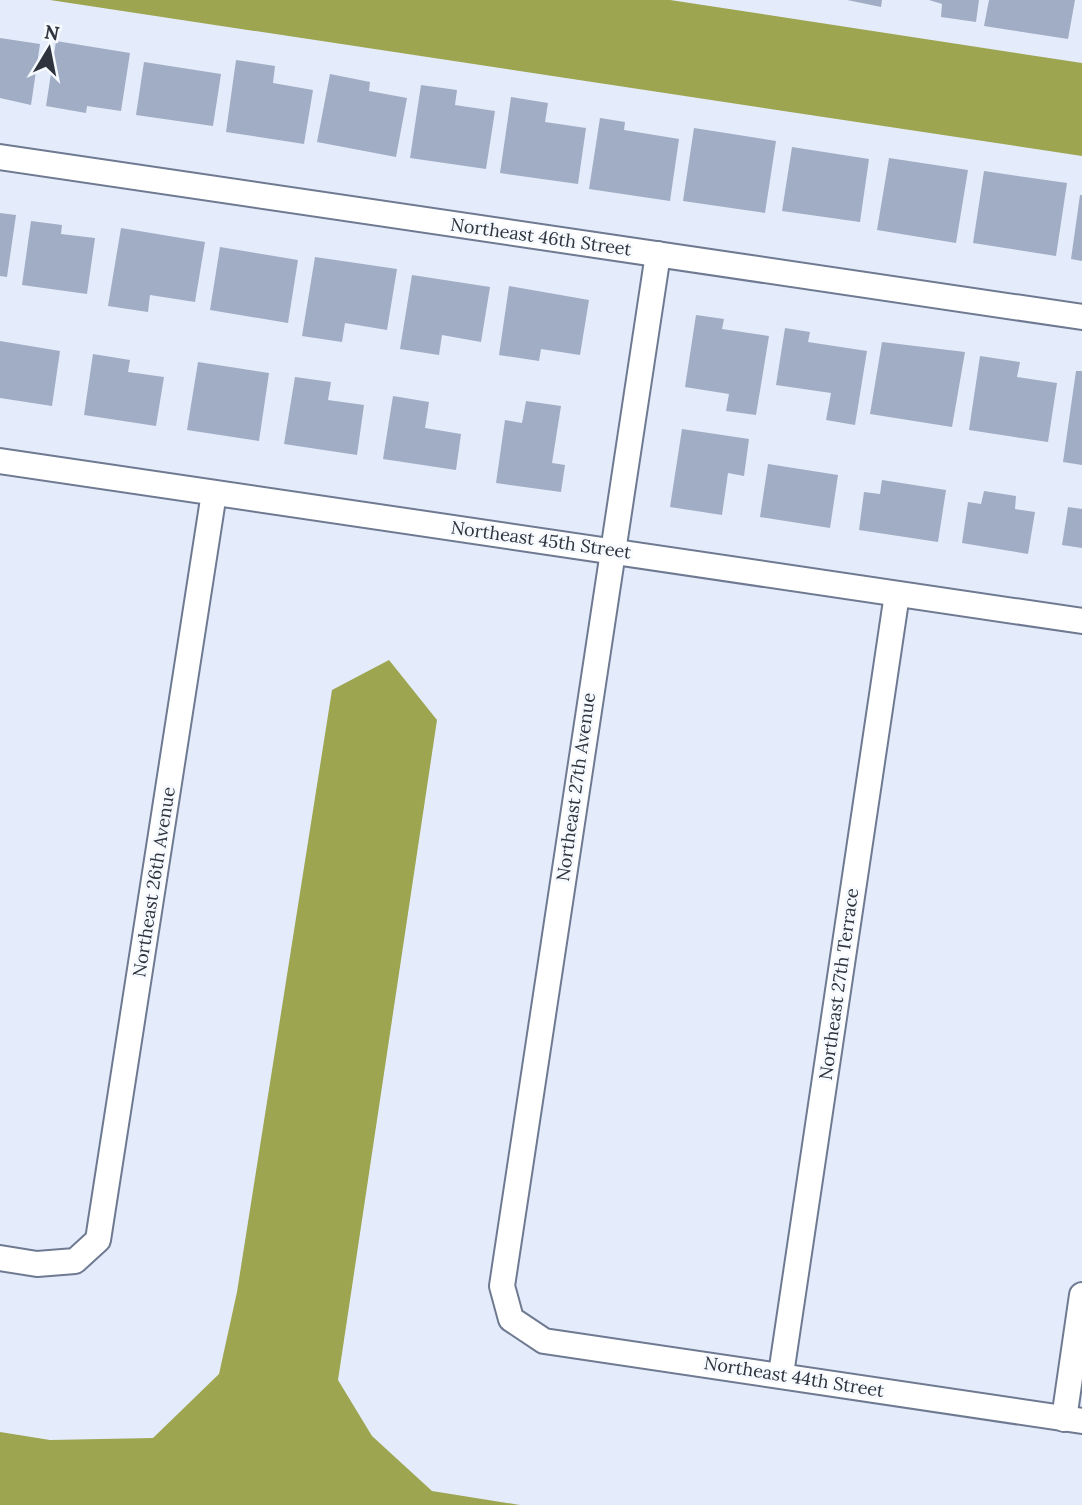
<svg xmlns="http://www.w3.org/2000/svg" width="1082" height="1505" font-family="Lora,serif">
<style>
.water{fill:#9da550}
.building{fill:#a0adc5}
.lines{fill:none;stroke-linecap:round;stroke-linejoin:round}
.street-casing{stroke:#6e7a91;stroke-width:28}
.street{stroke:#fff;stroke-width:24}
.labels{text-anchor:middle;stroke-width:5;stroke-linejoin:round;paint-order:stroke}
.street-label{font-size:18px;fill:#2e333d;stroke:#f6f9fe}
</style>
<rect width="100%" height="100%" fill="#e4ecfb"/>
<g class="water">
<path d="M50 0H670L1082 63V156Z"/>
<path d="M389 660 437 720 338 1380 372 1436 432 1491 520 1505H0V1432L50 1440 153 1438 219 1374 237 1292 332 690Z"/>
</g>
<g class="building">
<path d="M847 0H882L881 7Z"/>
<path d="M929 0H979L976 22 941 17 942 4Z"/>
<path d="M989 0H1075L1068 39 984 26Z"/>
<path d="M0 38 40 44 31 105 0 98Z"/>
<path d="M56 41 130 53 121 111 87 106 86 113 46 106Z"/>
<path d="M236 60 275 66 273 83 313 90 304 144 226 132Z"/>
<path d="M144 62 221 74 213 126 136 115Z"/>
<path d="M330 74 370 82 369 91 407 98 396 157 317 142Z"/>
<path d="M421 85 457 90 455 105 495 111 486 169 410 158Z"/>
<path d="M511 97 548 103 545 122 586 128 578 184 500 173Z"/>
<path d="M600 118 625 122 624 130 679 139 670 201 589 189Z"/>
<path d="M694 128 776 141 765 213 683 201Z"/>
<path d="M792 147 869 159 860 222 782 211Z"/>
<path d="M889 158 968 170 956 243 877 230Z"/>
<path d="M984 171 1067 183 1056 256 973 243Z"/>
<path d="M1080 195H1082V261L1071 259Z"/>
<path d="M0 213 16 215 7 277 0 276Z"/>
<path d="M31 221 62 225 61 234 95 238 87 294 22 285Z"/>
<path d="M121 228 205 242 195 302 150 295 148 312 108 306Z"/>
<path d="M220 247 298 260 288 323 210 310Z"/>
<path d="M315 257 397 269 387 330 345 323 342 342 302 336Z"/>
<path d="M412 275 490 287 481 342 442 335 439 355 400 349Z"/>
<path d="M509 286 589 300 580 355 541 349 539 361 499 355Z"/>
<path d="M696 315 724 319 722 329 769 336 756 415 726 411 729 394 685 387Z"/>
<path d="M785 328 810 332 808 342 867 351 855 425 826 420 831 393 776 385Z"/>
<path d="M0 341 60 351 52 406 0 398Z"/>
<path d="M882 342 965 352 952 427 870 414Z"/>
<path d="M93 354 130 360 128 372 164 377 156 426 84 415Z"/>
<path d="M980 356 1020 362 1017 377 1057 383 1048 442 969 430Z"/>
<path d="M198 362 269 373 259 441 187 430Z"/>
<path d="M1076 371H1082V465L1063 462Z"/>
<path d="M295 377 331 382 328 400 364 405 357 455 284 444Z"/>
<path d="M393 396 429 402 425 428 461 434 456 470 383 459Z"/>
<path d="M526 401 561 406 552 463 565 465 561 492 496 483 505 420 522 423Z"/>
<path d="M682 429 749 439 744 476 728 473 722 515 670 507Z"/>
<path d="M768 464 838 475 830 528 760 517Z"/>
<path d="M882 480 946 490 938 542 859 530 864 492 880 494Z"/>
<path d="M984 491 1016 496 1015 509 1035 512 1028 554 962 543 968 502 981 504Z"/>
<path d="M1068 507 1082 509V548L1062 545Z"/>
</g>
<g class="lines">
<g class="street-casing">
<g id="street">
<path d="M0 157 1082 317"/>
<path d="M658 254 502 1286 511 1319 544 1341 1082 1421"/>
<path d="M0 461 1082 621"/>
<path d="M0 1258 37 1264 75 1261 98 1240 214 493"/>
<path d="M781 1374 897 594"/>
<path d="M1064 1419 1082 1295"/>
</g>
</g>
<use href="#street" class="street"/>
</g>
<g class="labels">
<g class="street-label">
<text transform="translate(541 237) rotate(8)" y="6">Northeast 46th Street</text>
<text transform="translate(541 540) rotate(8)" y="6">Northeast 45th Street</text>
<text transform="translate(576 787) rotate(-82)" y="6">Northeast 27th Avenue</text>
<text transform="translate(154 882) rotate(-81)" y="6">Northeast 26th Avenue</text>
<text transform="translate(839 984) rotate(-82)" y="6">Northeast 27th Terrace</text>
<text transform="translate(794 1377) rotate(9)" y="6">Northeast 44th Street</text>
</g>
</g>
<g transform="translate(49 49) rotate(10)" stroke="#f6f9fe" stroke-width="5" paint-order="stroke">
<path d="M0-5L12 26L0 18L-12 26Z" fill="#2e333d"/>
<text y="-10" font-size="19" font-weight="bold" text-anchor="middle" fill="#2e333d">N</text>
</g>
</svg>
